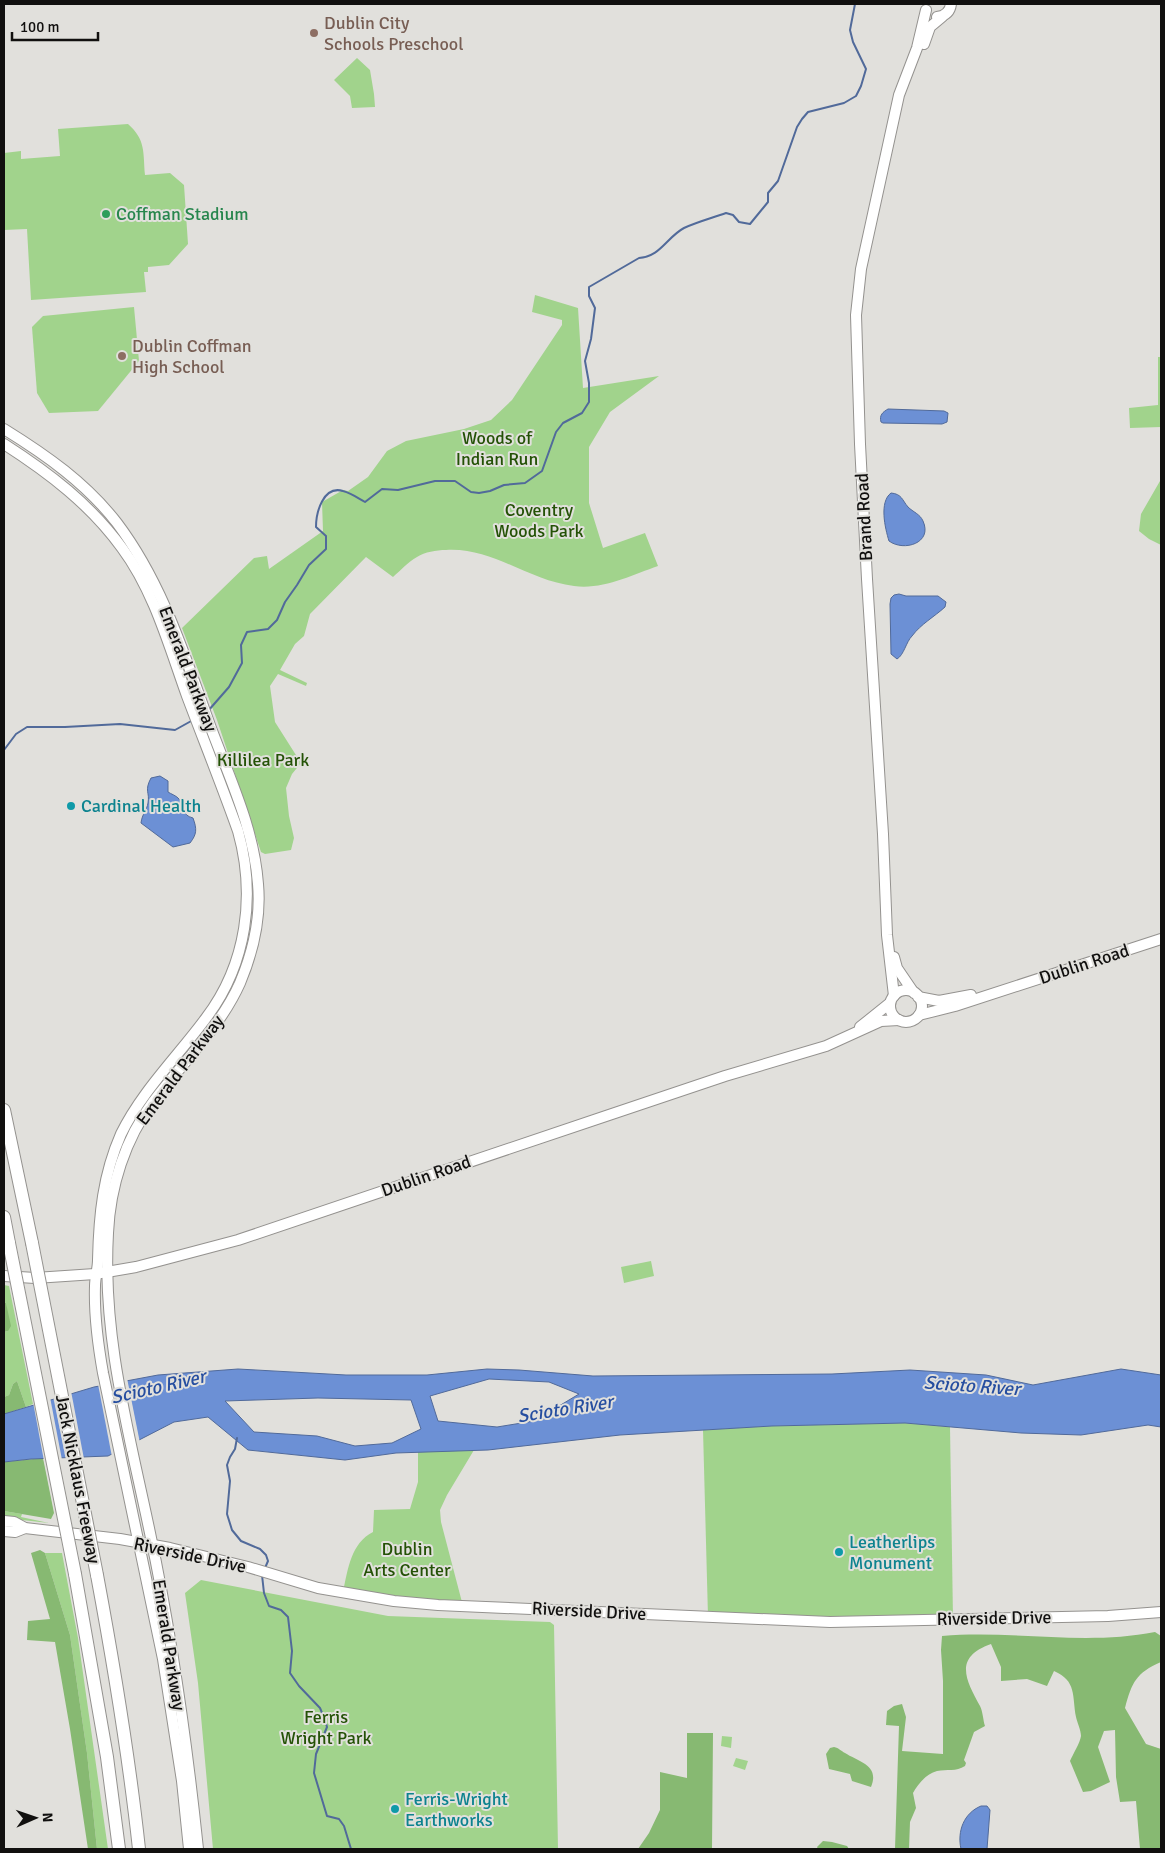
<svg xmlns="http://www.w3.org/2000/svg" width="1165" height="1853" font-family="Signika,sans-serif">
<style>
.green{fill:#a1d38c}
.forest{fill:#87b972}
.water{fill:#6c90d5;stroke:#516a9a;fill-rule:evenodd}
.pier{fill:#e1e0dc}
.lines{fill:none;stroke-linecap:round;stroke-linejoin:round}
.stream{stroke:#516a9a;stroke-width:2}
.major-casing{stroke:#94928f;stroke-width:12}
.highway-casing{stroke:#94928f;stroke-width:14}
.major{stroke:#fff;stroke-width:10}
.highway{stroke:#fff;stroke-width:12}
.highway-bridge-casing{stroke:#94928f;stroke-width:14;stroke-linecap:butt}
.highway-bridge{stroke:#fff;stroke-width:12}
.education-dot{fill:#8d6e63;stroke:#e1e0dc;stroke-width:2}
.leisure-dot{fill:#2e9e5b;stroke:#e1e0dc;stroke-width:2}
.culture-dot{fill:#0f9aa8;stroke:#e1e0dc;stroke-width:2}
.labels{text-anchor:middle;stroke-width:4;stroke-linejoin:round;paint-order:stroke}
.education-label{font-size:18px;fill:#785e54;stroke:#e1e0dc;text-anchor:start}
.leisure-label{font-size:18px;fill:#27864d;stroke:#e1e0dc;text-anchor:start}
.park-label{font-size:18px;fill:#245206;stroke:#e1e0dc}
.street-label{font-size:18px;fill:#11100f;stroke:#e1e0dc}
.culture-label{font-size:18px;fill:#0d838f;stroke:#e1e0dc;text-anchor:start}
.water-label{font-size:19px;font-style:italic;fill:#264ea0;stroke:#e1e0dc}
</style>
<rect width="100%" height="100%" fill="#e1e0dc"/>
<g class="green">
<path d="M357 58 370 70 374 94 375 107 352 108 350 96 334 80Z"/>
<path d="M128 124C146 140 143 152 145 175L170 173 184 185 188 244 169 265 148 267V272H144L146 292 31 300 27 229 4 230V153L21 151V159L60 156 58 129Z"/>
<path d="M535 295 578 308 583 388 659 376 610 412 589 447V503L603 548 645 533 658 566C632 575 603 590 574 586 529 581 493 547 446 550 436 550 425 552 417 557 408 562 401 570 393 577L366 557 310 614 304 636 295 644 280 670 307 683 306 686 278 674 270 686 275 722 301 763 292 774 286 788 289 816 294 838 291 850 265 854 261 852 217 720 182 628 254 558 267 556 269 569 323 531 322 502 343 490 348 491 368 477 387 451 406 441 464 429 491 420 512 400 562 325V320L532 312Z"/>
<path d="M134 307 139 361 98 411 49 413 37 393 32 327 43 316Z"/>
<path d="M1158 357H1161V427L1130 428 1129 408 1158 405Z"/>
<path d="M1161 458V545L1149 539 1139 531 1141 514 1160 481Z"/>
<path d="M651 1261 654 1276 624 1283 621 1267Z"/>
<path d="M4 1285 9 1286 33 1404 26 1407 17 1381 13 1384 9 1395 4 1397V1332L8 1331 6 1303 4 1302Z"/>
<path d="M905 1423 950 1427 953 1619 708 1617 703 1430 772 1426Z"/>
<path d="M474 1450 447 1495 440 1510 441 1522 463 1606 343 1592C348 1569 351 1543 373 1532L374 1510 410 1509 418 1482V1451Z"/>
<path d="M4 1511 22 1514 21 1517 49 1523 4 1518Z"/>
<path d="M45 1553H62L78 1638 108 1849H97L87 1753 70 1635Z"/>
<path d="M201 1580 388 1616 550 1622 554 1625 558 1849H213L198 1683 185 1593Z"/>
<path d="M722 1736 732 1737 731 1748 721 1746Z"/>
<path d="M736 1758 748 1761 745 1770 733 1766Z"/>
</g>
<g class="forest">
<path d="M4 1302 6 1303 11 1326 8 1331 4 1332Z"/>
<path d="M17 1381 26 1407 4 1414V1397L9 1395 13 1384Z"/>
<path d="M43 1458 54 1513 51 1519 4 1511V1462Z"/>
<path d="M40 1550 45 1553 70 1635 87 1753 97 1849H88L70 1729 55 1642 27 1640 28 1621 50 1619 31 1553Z"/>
<path d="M1155 1632 1161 1636V1662C1136 1673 1132 1682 1125 1708L1146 1744 1161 1749V1849H1140L1136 1801 1120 1802 1116 1777 1115 1730 1104 1731 1098 1747 1110 1782 1091 1791 1083 1792 1070 1761C1073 1754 1080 1743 1081 1736 1081 1730 1077 1722 1076 1717 1072 1696 1077 1681 1054 1671L1047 1686 1027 1679 1001 1681V1667L991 1644C954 1657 965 1679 980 1706 983 1712 983 1720 985 1726L974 1732 964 1760 966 1763 965 1766C956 1772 947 1769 937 1771 926 1774 918 1784 913 1793L916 1808 910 1822 909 1849H895L899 1726 886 1725 887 1711 894 1706 902 1704 906 1717 902 1751 943 1754V1681L941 1650 942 1636C1013 1630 1085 1646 1155 1632Z"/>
<path d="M687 1733H713L712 1849H638L649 1833 660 1810V1772L687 1778Z"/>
<path d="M834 1747C839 1748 841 1751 845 1753 859 1762 880 1765 871 1787L852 1781 850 1774 829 1769 826 1754 830 1748Z"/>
<path d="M823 1841 832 1842 847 1846 849 1849H818L817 1847Z"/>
</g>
<g class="water">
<path d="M888 409 944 411 948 413 947 422 942 424 883 423 881 422C879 415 883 412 888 409Z"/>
<path d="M891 493C902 494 902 500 908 507 913 512 920 514 923 521 933 543 904 552 889 541 885 528 879 502 891 493Z"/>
<path d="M899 594 906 596H938L946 602 945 607C934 617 921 624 912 636 906 642 904 655 897 659L891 654 890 604 891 598 894 595Z"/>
<path d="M160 776 168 781V792C171 794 177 796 179 799 185 807 181 815 193 818 197 829 197 834 190 843L173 847 141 823C142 814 147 810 148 803 150 792 144 791 151 778Z"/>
<path d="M238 1369 346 1375H427L487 1369 519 1370 593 1376 832 1374 910 1370 986 1375 1033 1385 1121 1369 1161 1375V1427L1148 1425 1081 1435 1021 1433 905 1423 772 1426 620 1435 488 1450 396 1453 345 1460 248 1450 208 1417 174 1422 108 1456 31 1459 4 1462V1414L94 1387 158 1375ZM489 1379 549 1382 579 1394 534 1421 497 1427 438 1421 430 1396ZM318 1398 411 1400 421 1429 392 1443 355 1446 317 1436 254 1432 225 1401Z"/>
<path d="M981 1806H987L990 1810 987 1849H961C957 1831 964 1813 981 1806Z"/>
</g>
<g class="pier">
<path d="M127 1378 140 1443 112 1457 98 1384Z"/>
<path d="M71 1391 84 1459 66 1460 53 1396Z"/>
<path d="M50 1397 62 1460 44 1461 33 1402Z"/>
</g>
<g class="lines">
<g class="stream">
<path d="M208 711 229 687 242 663 241 645 247 632 268 629 277 620 285 602 297 585 309 565 326 549V536L316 527C316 513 323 485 343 491 351 493 358 498 365 502L382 489 398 490 435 481H455L471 492 479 493 490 491 504 485 525 483 542 471 556 432 563 423 582 413 589 402V383L585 361 591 339 595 308 589 296V287L639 258C660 257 667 237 684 228 697 222 712 218 726 213L733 215 739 222 750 224 768 202V193L778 181 797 127 802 119 808 112 844 103 856 96 861 86 866 69 853 42 850 30 855 4"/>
<path d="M4 750 16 734 27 727H65L120 724 175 730 193 720"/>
<path d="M237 1438 235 1449 230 1457 227 1465 230 1481 227 1514 232 1530 241 1541 260 1549 266 1555 268 1561 265 1568"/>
<path d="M262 1575 264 1593 269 1606 281 1610 288 1617 292 1651 290 1673 299 1686 320 1708 325 1720 327 1727 316 1754 314 1773 327 1816 339 1819 344 1826 351 1849"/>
</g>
<g class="major-casing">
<g id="major">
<path d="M937 17C945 16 950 12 951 4"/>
<path d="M924 44 930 27 942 17"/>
<path d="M4 429C46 455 86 483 117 523 163 584 185 657 211 728 230 779 254 829 258 884 261 917 253 952 240 983 220 1028 182 1063 153 1102 125 1139 110 1187 108 1233 102 1337 129 1432 150 1533 172 1637 187 1744 198 1849"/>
<path d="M4 444C49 473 90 504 122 548 154 591 169 646 187 696 204 741 222 786 238 831 256 895 247 964 206 1018 178 1056 142 1091 121 1134 103 1175 99 1215 98 1260 98 1269 95 1277 95 1286 94 1315 98 1345 103 1373L163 1659 182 1781 189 1849"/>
<path d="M894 957 897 968 914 993"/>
<circle cx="906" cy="1006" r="16"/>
<path d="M894 996 887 935 883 834 867 579 860 444 856 315 861 269 899 95 917 48 926 10"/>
<path d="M918 997 939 1001 971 995"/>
<path d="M919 1015 955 1006 1161 939"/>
<path d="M860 1027 890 1003"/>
<path d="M4 1276 35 1278 95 1274 136 1267 238 1240 603 1117 725 1076 826 1046 881 1021 899 1020"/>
<path d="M4 1521 14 1522 25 1528 120 1539 170 1548 248 1567 318 1588 394 1601 438 1605 830 1622 1108 1616 1161 1612"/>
<path d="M4 1531 15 1532 25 1528"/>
</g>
</g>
<g class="highway-casing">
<g id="highway">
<path d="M4 1110 32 1243"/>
<path d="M4 1217 9 1243"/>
<path d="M75 1574 107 1757 119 1849"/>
<path d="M97 1575C114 1666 129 1757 139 1849"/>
</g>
</g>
<use href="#major" class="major"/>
<use href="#highway" class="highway"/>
<g class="highway-bridge-casing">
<g id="highway-bridge">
<path d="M9 1243 75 1574"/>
<path d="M32 1243 97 1575"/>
</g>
</g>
<use href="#highway-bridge" class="highway-bridge"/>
</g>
<g class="education-dot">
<circle cx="314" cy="33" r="5"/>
<circle cx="122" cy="356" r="5"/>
</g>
<circle class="leisure-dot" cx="106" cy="214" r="5"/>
<g class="culture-dot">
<circle cx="71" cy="806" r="5"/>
<circle cx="839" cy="1552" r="5"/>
<circle cx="395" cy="1809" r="5"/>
</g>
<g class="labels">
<g class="education-label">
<text x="324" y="29">Dublin City<tspan x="324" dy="21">Schools Preschool</tspan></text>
<text x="132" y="352">Dublin Coffman<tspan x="132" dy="21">High School</tspan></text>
</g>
<g class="leisure-label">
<text x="116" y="220">Coffman Stadium</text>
</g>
<g class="park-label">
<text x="497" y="444">Woods of<tspan x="497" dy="21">Indian Run</tspan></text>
<text x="539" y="516">Coventry<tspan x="539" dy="21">Woods Park</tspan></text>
<text x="263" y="766">Killilea Park</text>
<text x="407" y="1555">Dublin<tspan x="407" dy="21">Arts Center</tspan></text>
<text x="326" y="1723">Ferris<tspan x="326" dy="21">Wright Park</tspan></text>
</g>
<g class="street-label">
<text transform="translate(864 517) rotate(-93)" y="6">Brand Road</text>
<text transform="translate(188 669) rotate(69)" y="6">Emerald Parkway</text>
<text transform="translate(1084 964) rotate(-18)" y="6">Dublin Road</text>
<text transform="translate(180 1070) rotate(-53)" y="6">Emerald Parkway</text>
<text transform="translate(426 1176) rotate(-19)" y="6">Dublin Road</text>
<text transform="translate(78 1479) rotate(79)" y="6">Jack Nicklaus Freeway</text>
<text transform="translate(190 1555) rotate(12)" y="6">Riverside Drive</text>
<text transform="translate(589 1611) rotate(3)" y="6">Riverside Drive</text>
<text transform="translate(994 1618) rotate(-1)" y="6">Riverside Drive</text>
<text transform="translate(169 1645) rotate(81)" y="6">Emerald Parkway</text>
</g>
<g class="culture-label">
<text x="81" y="812">Cardinal Health</text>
<text x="849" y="1548">Leatherlips<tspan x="849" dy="21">Monument</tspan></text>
<text x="405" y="1805">Ferris-Wright<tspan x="405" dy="21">Earthworks</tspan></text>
</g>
<g class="water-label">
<text transform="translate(972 1385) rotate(4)" y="7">Scioto River</text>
<text transform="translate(158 1386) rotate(-13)" y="7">Scioto River</text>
<text transform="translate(565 1408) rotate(-9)" y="7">Scioto River</text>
</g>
</g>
<rect width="1165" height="1853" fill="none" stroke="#11100f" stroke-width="10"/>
<g transform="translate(35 1818) rotate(88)" stroke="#e1e0dc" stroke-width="4" paint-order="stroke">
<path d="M0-4L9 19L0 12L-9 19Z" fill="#11100f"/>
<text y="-8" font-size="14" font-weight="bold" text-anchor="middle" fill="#11100f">N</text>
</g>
<path d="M12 32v8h86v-8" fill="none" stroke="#11100f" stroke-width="2.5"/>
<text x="20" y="32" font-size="15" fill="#11100f" stroke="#e1e0dc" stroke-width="4" paint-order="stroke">100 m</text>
</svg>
